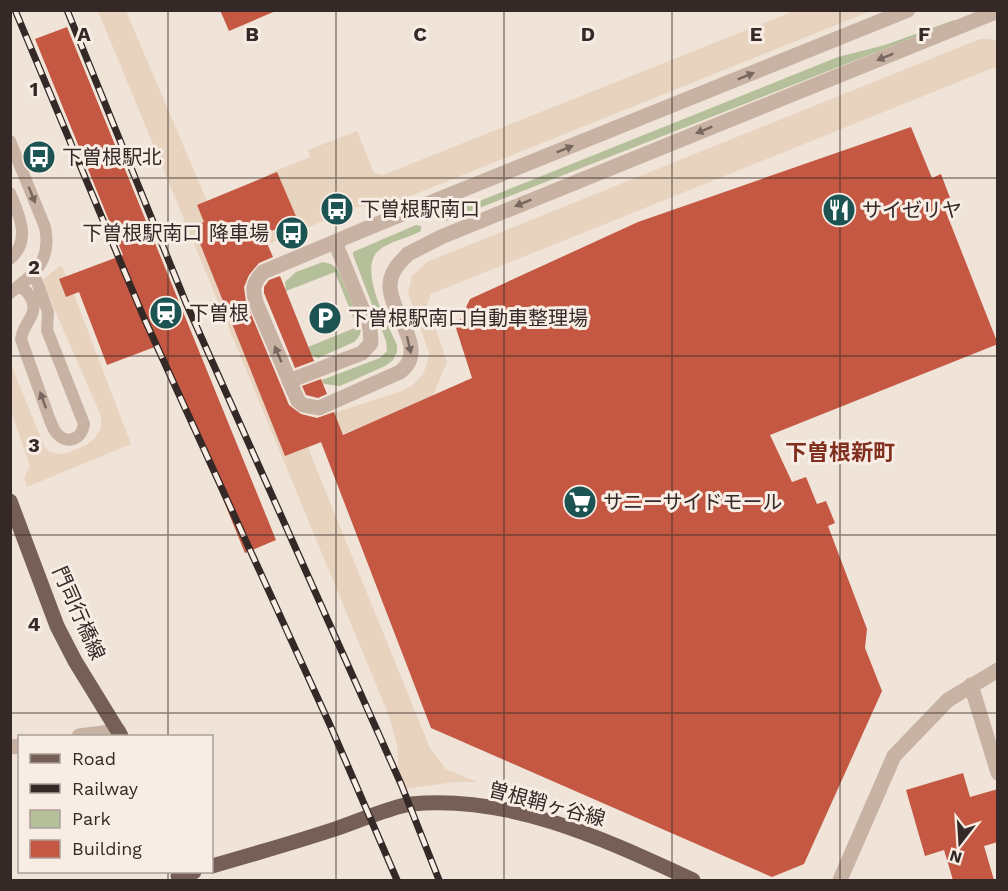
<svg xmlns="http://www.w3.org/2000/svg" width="1008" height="891" font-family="'Work Sans','Noto Sans JP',sans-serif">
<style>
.green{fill:#b5bf99}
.plaza{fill:#e8d3bf}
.building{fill:#c45842}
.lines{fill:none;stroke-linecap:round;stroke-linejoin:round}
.service{stroke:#c8b2a4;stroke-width:12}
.minor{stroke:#c8b2a4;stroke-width:15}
.tertiary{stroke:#c8b2a4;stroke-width:15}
.primary{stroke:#755f57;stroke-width:15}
.rail-casing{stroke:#342926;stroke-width:7}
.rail{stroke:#f8ede4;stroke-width:4.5;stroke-dasharray:14;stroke-linecap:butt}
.oneway{fill:#77675f}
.grid{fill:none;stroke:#342926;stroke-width:1.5;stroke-opacity:0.55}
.labels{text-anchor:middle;stroke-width:6;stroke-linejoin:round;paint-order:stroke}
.poi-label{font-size:20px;fill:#342926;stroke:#f8ede4;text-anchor:start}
.street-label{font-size:20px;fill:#342926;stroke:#f8ede4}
.quarter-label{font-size:22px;font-weight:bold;fill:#813020;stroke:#f8ede4}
.grid-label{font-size:20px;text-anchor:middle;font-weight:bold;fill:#342926;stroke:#f8ede4;stroke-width:6;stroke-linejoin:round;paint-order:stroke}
</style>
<rect width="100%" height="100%" fill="#f0e3d8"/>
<g class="green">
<path d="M954 20H956L953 22 446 221 441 219 442 216 838 57 885 45Z"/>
<path d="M416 225 421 226V231C409 238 389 241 378 251 358 270 388 324 397 345V352L393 360 385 366 340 386 324 384 322 380 380 358 387 351 386 341 353 255V252Z"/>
<path d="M323 262 331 264 338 270 361 325C361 333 360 337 354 342L318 358 311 355 308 347 357 327 335 272 286 291 285 282 296 272Z"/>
</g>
<g class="plaza">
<path d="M98 11H126L207 201 197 205 204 222 197 225 276 194 268 174 310 157 308 150 357 131 374 173 383 175 794 11H871L388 205 357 207 246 253 233 268 285 409 312 420 402 391 414 384 422 375 426 367 429 353 408 293 412 276 427 262 980 39H990L997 41V69L993 68 431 294 427 304 447 362 432 398 308 448 430 748 446 769 477 782H456L404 789 399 774 397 745 389 716Z"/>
<path d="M61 265 70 284 131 444 27 487 24 478 30 466 11 411 10 362 44 446 50 452 58 454 67 453 86 445 94 439 101 429V416L43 283 44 279Z"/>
</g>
<g class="building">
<path d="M220 10H278L229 31Z"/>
<path d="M67 27 276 540 245 553 160 345 107 365 79 292 66 297 59 279 123 255 35 39Z"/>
<path d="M911 127 932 178 941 174 950 198 942 202 998 344 770 435 792 482 806 477 817 504 826 501 835 523 828 526 867 629 865 648 882 691 804 864 772 877 431 728 321 442 285 456 193 226 204 222 197 205 277 172 298 221 263 234 273 257 259 263 249 275 244 287 246 302 289 405 301 414 317 418 334 412 343 435 472 378 456 328 470 299 638 222Z"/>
<path d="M280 276 314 361 295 368 264 293V287L269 280Z"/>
<path d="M321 379 327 394 318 398 306 395 302 386Z"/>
<path d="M963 773 970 797 998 789V842L984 846 994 880H953L944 850 925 856 906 790Z"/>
</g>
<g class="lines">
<g class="service">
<path d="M10 141 45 227C52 261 35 273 10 293"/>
<path d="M10 193C19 215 32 240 10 259"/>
<path d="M18 287C24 289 26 290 29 295 42 313 23 322 21 339 28 360 36 380 43 401 47 411 50 423 55 431 65 446 82 440 84 424L47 330 48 312 34 274"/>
</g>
<g class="minor">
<path d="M375 225 263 272C252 284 252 290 257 305L298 401 303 405 319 408 400 372C430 350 390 314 390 286 390 272 399 263 408 254"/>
<path d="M289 381 362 353 371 343 370 328 335 242"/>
<path d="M971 685 998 773"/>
<path d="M79 736 119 731"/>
<path d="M10 747 20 746"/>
</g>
<g class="tertiary">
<path d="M375 225 908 10"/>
<path d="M408 254 441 237 998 11"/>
<path d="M840 880 894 756 948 700 998 670"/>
</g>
<g class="primary">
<path d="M10 501 57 626 75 661 121 736"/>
<path d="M212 866C254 854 296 842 338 828 359 821 390 807 411 804 510 794 606 840 693 880"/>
<path d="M178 876 194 872"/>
</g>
<g class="rail-casing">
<g id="rail">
<path d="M15 10 144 318 330 725 397 880"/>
<path d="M67 10 186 303 401 784 439 880"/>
</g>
</g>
<use href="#rail" class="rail"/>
</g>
<defs><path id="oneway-solid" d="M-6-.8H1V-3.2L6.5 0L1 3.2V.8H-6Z" transform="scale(1.5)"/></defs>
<g class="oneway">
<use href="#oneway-solid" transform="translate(885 57) rotate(158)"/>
<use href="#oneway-solid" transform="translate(746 76) rotate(-22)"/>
<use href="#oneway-solid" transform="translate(704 130) rotate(158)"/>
<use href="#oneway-solid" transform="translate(565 149) rotate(-22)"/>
<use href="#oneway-solid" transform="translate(32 195) rotate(68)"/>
<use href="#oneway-solid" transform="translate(523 203) rotate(158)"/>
<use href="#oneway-solid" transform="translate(409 345) rotate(77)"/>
<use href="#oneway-solid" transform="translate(278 354) rotate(-113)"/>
<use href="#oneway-solid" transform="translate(43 400) rotate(-110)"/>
</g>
<path class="grid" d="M168 10V736M336 10V880M504 10V880M672 10V880M840 10V880M10 178H998M10 356H998M10 535H998M10 713H998M168 872V880"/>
<defs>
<g id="bus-disc" transform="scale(1.725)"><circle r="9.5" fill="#1c5453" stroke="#f8ede4"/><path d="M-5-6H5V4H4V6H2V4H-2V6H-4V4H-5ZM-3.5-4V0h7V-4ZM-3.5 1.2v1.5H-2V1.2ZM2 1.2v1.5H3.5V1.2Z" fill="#fff"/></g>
<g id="restaurant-disc" transform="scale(1.725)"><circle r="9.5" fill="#1c5453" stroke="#f8ede4"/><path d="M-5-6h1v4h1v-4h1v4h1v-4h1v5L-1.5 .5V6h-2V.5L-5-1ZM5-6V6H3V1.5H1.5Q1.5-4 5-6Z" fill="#fff"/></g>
<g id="station-disc" transform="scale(1.725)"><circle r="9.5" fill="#1c5453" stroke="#f8ede4"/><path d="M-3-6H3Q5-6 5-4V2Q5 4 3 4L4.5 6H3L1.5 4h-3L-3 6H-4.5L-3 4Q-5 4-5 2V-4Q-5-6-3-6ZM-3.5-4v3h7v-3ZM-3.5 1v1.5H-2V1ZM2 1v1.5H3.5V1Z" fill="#fff"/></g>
<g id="parking-disc" transform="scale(1.725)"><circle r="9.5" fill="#1c5453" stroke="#f8ede4"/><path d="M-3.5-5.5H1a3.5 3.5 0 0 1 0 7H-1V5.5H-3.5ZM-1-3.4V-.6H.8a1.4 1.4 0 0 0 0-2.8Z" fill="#fff"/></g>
<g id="supermarket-disc" transform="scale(1.725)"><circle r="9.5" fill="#1c5453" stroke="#f8ede4"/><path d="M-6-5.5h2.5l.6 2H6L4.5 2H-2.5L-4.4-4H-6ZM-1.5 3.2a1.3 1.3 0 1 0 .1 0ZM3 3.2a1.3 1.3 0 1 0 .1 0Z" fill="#fff"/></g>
</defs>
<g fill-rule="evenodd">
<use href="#bus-disc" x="39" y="157"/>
<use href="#bus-disc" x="337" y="209"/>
<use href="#restaurant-disc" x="839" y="210"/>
<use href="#bus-disc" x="292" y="233"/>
<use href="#station-disc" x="166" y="313"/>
<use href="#parking-disc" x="325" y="318"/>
<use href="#supermarket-disc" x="580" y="502"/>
</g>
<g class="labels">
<g class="poi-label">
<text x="62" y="164">下曽根駅北</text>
<text x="360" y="216">下曽根駅南口</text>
<text x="862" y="217">サイゼリヤ</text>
<text x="269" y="240" text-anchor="end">下曽根駅南口 降車場</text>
<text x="189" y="320">下曽根</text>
<text x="348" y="325">下曽根駅南口自動車整理場</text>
<text x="603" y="509">サニーサイドモール</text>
</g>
<g class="street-label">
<text transform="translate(79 613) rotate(66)" y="7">門司行橋線</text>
<text transform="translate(547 804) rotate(15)" y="7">曽根鞘ヶ谷線</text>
</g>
<g class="quarter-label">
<text x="840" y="460">下曽根新町</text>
</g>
</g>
<g class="grid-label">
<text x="84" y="41">A</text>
<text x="252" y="41">B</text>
<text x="420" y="41">C</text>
<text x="588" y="41">D</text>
<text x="756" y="41">E</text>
<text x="924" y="41">F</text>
<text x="34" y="96">1</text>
<text x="34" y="274">2</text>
<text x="34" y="452">3</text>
<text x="34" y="631">4</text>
</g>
<rect width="1008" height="891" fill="none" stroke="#342926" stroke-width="24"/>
<rect x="18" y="735" width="195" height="138" fill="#f8ede4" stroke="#aa9f98" stroke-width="1.5"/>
<rect x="30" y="754" width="30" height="9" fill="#755f57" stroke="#aa9f98" stroke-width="1.5"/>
<text x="72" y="765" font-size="18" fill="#342926">Road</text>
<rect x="30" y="784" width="30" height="9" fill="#342926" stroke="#aa9f98" stroke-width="1.5"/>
<text x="72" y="795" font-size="18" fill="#342926">Railway</text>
<rect x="30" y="810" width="30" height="18" fill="#b5bf99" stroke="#aa9f98" stroke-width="1.5"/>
<text x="72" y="825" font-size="18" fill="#342926">Park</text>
<rect x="30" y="840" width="30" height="18" fill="#c45842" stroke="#aa9f98" stroke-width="1.5"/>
<text x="72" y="855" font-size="18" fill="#342926">Building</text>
<g transform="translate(960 843) rotate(197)" stroke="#f8ede4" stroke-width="4.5" paint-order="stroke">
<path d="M0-4.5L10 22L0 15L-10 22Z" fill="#342926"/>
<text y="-9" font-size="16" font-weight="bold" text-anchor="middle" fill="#342926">N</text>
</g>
</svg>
